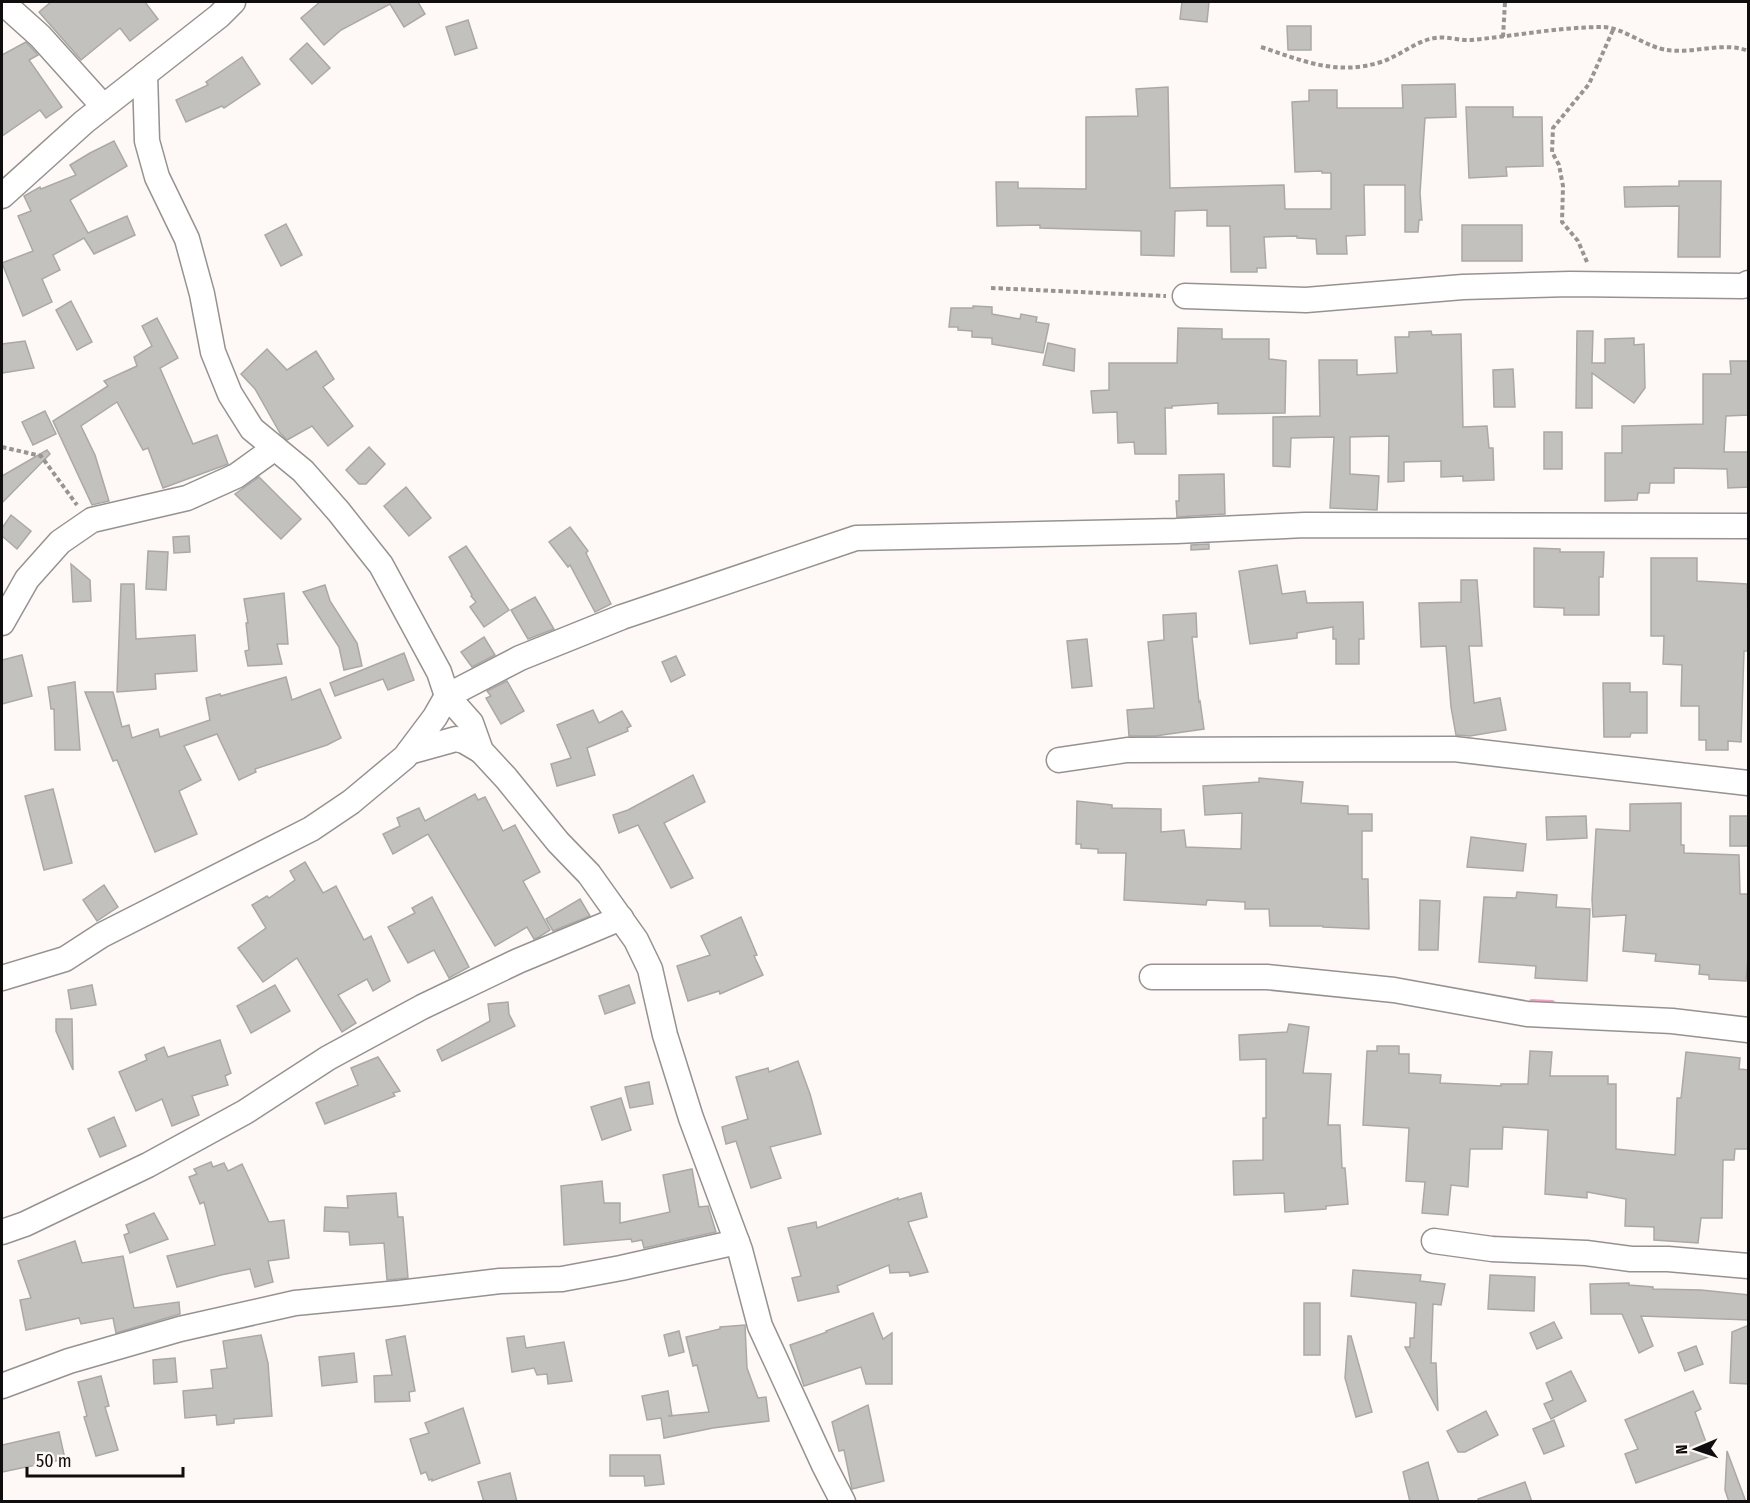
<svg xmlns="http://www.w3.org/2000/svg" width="1750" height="1503" font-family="'Fira Sans Condensed',sans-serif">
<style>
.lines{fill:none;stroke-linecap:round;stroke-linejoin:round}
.stream{stroke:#efa3c8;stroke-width:6}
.building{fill:#c3c1be;stroke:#aaa9a5;stroke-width:1.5}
.minor-casing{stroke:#969290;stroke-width:27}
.path{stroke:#989493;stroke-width:4;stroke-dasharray:4.5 3;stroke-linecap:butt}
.minor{stroke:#fff;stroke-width:24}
</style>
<rect width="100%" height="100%" fill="#fef9f7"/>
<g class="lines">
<path class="stream" d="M1532 1002 1552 1003"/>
</g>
<g class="building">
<path d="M51 2H145L158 19 130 41 120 28 81 60 39 12Z"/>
<path d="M320 2H418L425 14 404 27 390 4 341 30 324 45 301 18Z"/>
<path d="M1182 2H1209L1207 22 1180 19Z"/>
<path d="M468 20 477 48 455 55 446 27Z"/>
<path d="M1287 26H1311V50H1288Z"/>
<path d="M26 42 38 55 29 60 62 107 46 118 40 110 2 136V55Z"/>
<path d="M307 43 330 68 312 84 290 59Z"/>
<path d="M242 57 260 84 224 108 222 106 186 122 176 100 208 85 206 82Z"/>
<path d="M1455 84 1456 117 1425 118 1420 193 1422 220H1419L1418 232H1405V185H1364L1365 235 1346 236 1347 254H1317L1316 239 1297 238V236L1264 237 1266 268H1257V272H1231L1230 226H1207V210L1175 211 1174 256 1141 255V231L1040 228V225L997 226 996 182H1018V188L1086 189V117L1138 116 1136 89 1168 87 1170 188 1284 185 1285 209H1331V173H1322V171L1295 172 1292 102 1309 101V90H1337V108H1403L1402 85Z"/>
<path d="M1466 107H1513V117H1542L1543 166 1506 167 1507 176 1469 178Z"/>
<path d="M114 141 127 166 70 200 88 233 127 216 135 235 94 254 84 238 53 255 60 270 42 279 52 302 23 316 2 263 33 251 18 216 31 211 24 196 40 187 41 189 76 175 70 165 90 153Z"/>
<path d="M1679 181H1721L1720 257H1678L1679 206 1625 207 1624 187 1679 186Z"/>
<path d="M286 224 302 255 281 266 265 235Z"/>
<rect x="1462" y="225" width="60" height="36"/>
<path d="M71 301 92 342 77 350 56 310Z"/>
<path d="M973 306 992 307V314L1020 319 1021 314 1037 317 1036 322 1049 324 1043 353 992 344V338L972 337V331L958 330V327H949L951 308H973Z"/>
<path d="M157 318 178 358 160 368 193 444 217 435 228 464 163 488 148 448 143 450 117 402 81 426 95 455 109 501 92 505 53 421 108 386 104 381 137 366 134 357 152 346 142 326Z"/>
<path d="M1178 328 1222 329V339H1269V359L1286 361 1285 413 1218 414V403L1172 406V408H1165L1166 454H1135L1134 442 1118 443 1117 412 1093 413 1091 391 1109 390V363H1177Z"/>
<path d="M1431 331 1432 335 1461 334 1463 427 1487 426 1489 448H1493L1494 480 1463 481V476L1441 477V461L1404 462V481L1388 482 1389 436 1350 437V474L1379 476 1377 510 1330 508 1334 437 1291 438 1290 467 1273 466V417L1320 416 1319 360H1357V375L1397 373 1395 337H1409V332Z"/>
<path d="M1577 331H1593L1592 363H1605V339L1634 338V345L1644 344 1645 388 1634 403 1592 373V408H1576Z"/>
<path d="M25 341 34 368 2 373V344Z"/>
<path d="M1048 343 1075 349 1074 371 1043 365Z"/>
<path d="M267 349 287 370 316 351 334 379 323 387 353 426 328 446 312 426 287 440 280 433 255 389 241 374Z"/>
<path d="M1730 361H1749V415L1726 416 1724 452H1749V487L1728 488 1727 469 1674 468V483H1650L1649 493H1638L1637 500 1605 501V453H1622V426L1703 424V374H1731Z"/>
<path d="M1513 369 1515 407H1494L1493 370Z"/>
<path d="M45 411 56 434 33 445 22 422Z"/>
<rect x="1544" y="432" width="18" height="37"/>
<path d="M369 447 385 464 366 484H359L346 470Z"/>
<path d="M47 450 50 454 2 503V476Z"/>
<path d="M1224 474 1225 514 1177 517 1176 501H1179V475Z"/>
<path d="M259 477 301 519 281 539 235 494Z"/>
<path d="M406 487 431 518 409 536 384 506Z"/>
<path d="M11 515 31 531 17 549 2 536V528Z"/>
<path d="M570 527 588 551 586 553 611 604 595 612 570 565 568 567 549 542Z"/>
<path d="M189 536 190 552 174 553 173 537Z"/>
<path d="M1209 544V549L1191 550V545Z"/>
<path d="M466 546 509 610 484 627 470 607 476 602 471 596 472 595 449 557Z"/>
<path d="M1534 548 1560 549V552H1604L1603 577H1599V615H1564V608L1534 607Z"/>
<path d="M148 551 168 552 166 590 146 589Z"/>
<path d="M1651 558H1697V581L1747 584 1749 651H1744L1741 742 1728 741V750H1706V740H1699V706H1681L1682 665 1663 664 1664 636H1651Z"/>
<path d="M71 564 90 580 91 601 73 602Z"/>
<path d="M1277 565 1282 594 1305 591 1307 603 1363 602 1364 639H1359V664H1336V639H1333V627L1297 633V638L1250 644 1239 571Z"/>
<path d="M1461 580H1477L1482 646H1469L1474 703 1500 698 1506 730 1470 736 1456 735 1451 707 1446 646 1421 647 1419 603 1461 602Z"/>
<path d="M121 584H134L136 639 195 635 197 671 155 674 156 689 117 692Z"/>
<path d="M325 585 330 601 357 643 362 666 344 670 339 647 303 592Z"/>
<path d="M284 593 288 644H277L282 664 248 666 245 651 249 650 246 623H248L244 599Z"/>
<path d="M535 597 554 629 528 639 511 610Z"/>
<path d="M1196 613 1197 637H1192L1199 702 1200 701 1204 729 1155 736H1129L1127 710 1154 708 1148 642 1164 640 1163 615Z"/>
<path d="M484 637 495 655 472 667 461 652Z"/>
<path d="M1087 639 1092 686 1072 688 1067 641Z"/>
<path d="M404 653 414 680 388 690 383 679 335 696 330 683Z"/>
<path d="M22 655 32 696 2 704V660Z"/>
<path d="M676 656 685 675 671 682 662 662Z"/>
<path d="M286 677 292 700 320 689 341 738 327 745 255 769 256 772 239 780 217 734 184 746 201 780 179 791 197 834 155 852 117 760 113 761 85 692H113L122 727 129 725 132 738 158 729 160 737 210 720 206 698 220 694 221 696Z"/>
<path d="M507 681 524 711 501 724 486 698 491 696 487 691Z"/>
<path d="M75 682 80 750H55L54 709H51L48 687Z"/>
<path d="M1603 683H1630V692H1647V733H1631L1630 737H1604Z"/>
<path d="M593 710 599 723 622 711 631 726 627 728 628 731 587 748 595 775 557 786 551 764 571 758 557 725Z"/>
<path d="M693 775 705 802 664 823 693 878 671 888 638 825 619 833 613 815 628 810Z"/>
<path d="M1259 778 1303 782 1301 803 1348 806V814H1372V831H1362V879H1368L1369 929 1323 927V926H1270L1269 909H1245V902L1207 900 1206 905 1124 900 1126 853H1098V849L1081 848V844H1076L1077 801 1112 805V808L1161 809V832L1184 830 1186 847 1241 849 1242 813 1205 815 1203 786 1259 782Z"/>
<path d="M53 789 72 863 44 870 25 796Z"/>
<path d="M475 794 478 800 485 797 503 831 515 825 540 872 523 881 550 930 539 937 534 939 527 927 495 946 428 834 393 854 383 834 400 826 397 818 419 808 425 821Z"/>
<path d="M1681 803V845H1684V853L1739 855 1740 894H1749V943L1746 981 1709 979V975L1699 974 1700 965 1655 961 1656 954 1623 951 1626 915 1593 917 1592 899 1596 829 1630 831V804Z"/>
<path d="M1586 816 1587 838 1547 840 1546 817Z"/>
<rect x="1730" y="816" width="19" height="30"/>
<path d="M1471 837 1526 844 1523 871 1467 867Z"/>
<path d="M305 862 323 893 336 886 364 940 371 936 390 981 373 991 367 979 338 995 356 1023 342 1032 297 958 263 982 238 948 266 928 252 905 267 896 269 898 295 880 290 871Z"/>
<path d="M104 885 118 907 97 921 83 900Z"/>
<path d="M1517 892 1557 895 1556 907 1590 909 1587 981 1535 978 1536 966 1479 962 1484 897 1516 898Z"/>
<path d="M432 897 469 967 449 978 434 950 408 963 388 927 415 913 412 908Z"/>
<path d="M580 899 590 916 553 931 546 919Z"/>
<path d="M1420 900 1440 901 1438 950H1419Z"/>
<path d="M741 917 757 955 754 956 763 975 720 994 719 991 688 1001 677 966 710 955 701 936Z"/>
<path d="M92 985 96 1005 71 1009 68 990Z"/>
<path d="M275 985 290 1011 251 1033 237 1006Z"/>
<path d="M629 985 635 1003 605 1014 599 996Z"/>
<path d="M508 1002 509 1014 515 1026 442 1061 437 1050 490 1021 488 1004Z"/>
<path d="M56 1019H72L73 1070 56 1031Z"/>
<path d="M1289 1024 1309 1027 1303 1073 1331 1074 1328 1125H1340L1342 1168H1345L1348 1204 1326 1206V1209L1285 1212 1284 1193 1234 1195 1233 1161 1263 1160V1118H1266V1059L1240 1060 1239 1035 1287 1032Z"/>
<path d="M220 1040 231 1073 225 1076 228 1085 192 1096 199 1115 172 1126 162 1099 136 1111 119 1072 147 1060 145 1055 164 1047 168 1057Z"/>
<path d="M1377 1046H1399V1054H1409V1073L1441 1075 1440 1083 1501 1086V1084H1528L1530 1051 1552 1052 1550 1076H1608V1084H1616V1149L1675 1155 1677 1098H1681L1686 1052 1740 1058 1739 1069 1749 1070V1149H1735L1734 1160H1723L1722 1218H1701L1698 1243 1654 1240V1227L1625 1226 1626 1199 1587 1192V1198L1545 1194 1548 1130 1503 1127 1502 1149H1470L1468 1187 1451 1185 1448 1215 1422 1213 1425 1182 1406 1181 1409 1128 1363 1125 1367 1051H1377Z"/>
<path d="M378 1057 400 1091 393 1093 395 1096 325 1124 316 1103 358 1085 351 1068Z"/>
<path d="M798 1061 810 1094 821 1134 770 1147 781 1178 751 1188 736 1141 726 1144 722 1127 748 1119 736 1077 768 1068 769 1072Z"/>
<path d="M649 1082 653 1104 630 1108 625 1087Z"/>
<path d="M621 1098 631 1130 602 1140 591 1107Z"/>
<path d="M114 1117 126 1146 100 1157 88 1129Z"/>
<path d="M211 1162 213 1167 224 1163 228 1171 242 1164 269 1222 284 1220 289 1258 268 1261 273 1282 255 1287 250 1269 221 1275 177 1287 167 1256 215 1245 204 1202 200 1204 189 1177 197 1174 194 1169Z"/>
<path d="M692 1169 699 1207 708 1206 716 1232 644 1248 642 1240 632 1242 631 1239 564 1245 561 1186 602 1181 604 1203H620V1223L670 1212 663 1175Z"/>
<path d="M396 1193 398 1217H403L408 1278 387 1280 384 1243 350 1245 349 1232 324 1231 325 1207 348 1208 347 1196Z"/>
<path d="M921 1193 927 1217 908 1222 928 1272 910 1276 909 1272 890 1273 889 1265 837 1286 839 1292 798 1301 792 1278 801 1276 788 1228 816 1222 817 1228 898 1198V1200Z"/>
<path d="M154 1213 168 1239 130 1253 124 1235 129 1233 126 1225Z"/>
<path d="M75 1241 82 1263 123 1256 134 1308 179 1302 180 1314 116 1333 113 1318 81 1324 79 1318 26 1330 20 1300 31 1298 18 1261Z"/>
<path d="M1353 1270 1421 1275 1420 1281 1445 1284 1441 1305 1433 1304 1431 1363H1436L1438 1411 1405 1347H1410V1338H1414L1416 1303 1351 1296Z"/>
<path d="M1490 1275 1535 1277 1534 1311 1488 1309Z"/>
<path d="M1629 1283V1285L1653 1287V1289L1701 1290 1749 1295V1320L1641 1316 1653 1346 1639 1353 1622 1314H1591L1590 1284Z"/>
<rect x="1304" y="1303" width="16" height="52"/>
<path d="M873 1313 883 1339 892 1333V1384H866L861 1367 804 1386 790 1345 827 1332 826 1331Z"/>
<path d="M1554 1322 1562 1338 1537 1349 1530 1333Z"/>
<path d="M745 1325 747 1368 758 1398 766 1397 769 1421 713 1428 664 1438 661 1418 647 1420 642 1396 668 1391 672 1416H668L709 1412 697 1365 693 1366 686 1337 720 1329V1327Z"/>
<path d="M1749 1325V1384L1730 1383 1732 1332Z"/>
<path d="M679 1331 684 1352 669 1356 664 1335Z"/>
<path d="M261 1335 268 1363 272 1416 234 1419V1423L217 1425 216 1415 185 1418 183 1391 213 1388 211 1370 227 1368 223 1341Z"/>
<path d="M405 1336 415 1391 409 1392 410 1401 375 1402 374 1376 392 1375 386 1340Z"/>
<path d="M524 1336 526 1348 564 1342 572 1381 548 1384 547 1374 537 1375 534 1368 512 1372 507 1338Z"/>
<path d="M1348 1336H1351L1372 1412 1356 1417 1345 1378Z"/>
<path d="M1696 1346 1703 1364 1685 1371 1678 1353Z"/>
<path d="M354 1353 357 1382 322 1386 319 1357Z"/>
<path d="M175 1358 177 1382 154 1384 153 1360Z"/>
<path d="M1571 1371 1586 1401 1551 1419 1544 1404 1553 1400 1546 1383Z"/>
<path d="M101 1376 109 1406 105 1407 118 1450 96 1456 84 1417 87 1416 78 1382Z"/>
<path d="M1693 1391 1701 1409 1695 1412 1711 1456 1636 1483 1625 1454 1638 1449 1625 1420Z"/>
<path d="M868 1405 884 1481 852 1489 844 1450 839 1451 832 1422Z"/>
<path d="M463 1408 480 1463 432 1481V1479L429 1480 426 1472 421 1474 410 1439 429 1433 425 1423Z"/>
<path d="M1486 1411 1498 1435 1465 1452H1458L1447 1431Z"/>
<path d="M1554 1420 1564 1446 1544 1454 1533 1429Z"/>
<path d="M59 1432 65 1459 2 1472V1445Z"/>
<path d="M1727 1451 1746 1502H1729L1725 1490Z"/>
<path d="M610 1455H660L664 1484 645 1486 644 1476H610Z"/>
<path d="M1428 1462 1439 1502H1410L1403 1472Z"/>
<path d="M510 1473 517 1502H484L478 1482Z"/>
<path d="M1525 1482 1532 1502H1478V1499Z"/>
</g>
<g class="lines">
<g class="minor-casing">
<g id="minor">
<path d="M2 2 40 36 103 106"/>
<path d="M145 74 147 141 157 177 187 239 202 294 213 352 230 394 252 429 303 471 339 512 381 565 439 672 447 696 471 723 481 751 506 778 558 842 589 874 636 940 650 969 665 1035 691 1118 740 1250 760 1326 824 1465 843 1502"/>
<path d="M2 196 84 122 219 16 233 2"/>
<path d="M1185 296 1306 300 1463 287 1570 284 1743 286 1748 283"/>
<path d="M2 623 27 579 60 542 92 520 187 498 236 476 275 448"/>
<path d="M409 752 456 739 464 741 481 751"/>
<path d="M1059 760 1127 750 1454 749 1748 783"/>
<path d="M1152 977H1267L1394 990 1527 1014 1672 1021 1748 1030"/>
<path d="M2 978 65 959 102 935 311 829 351 802 405 757 435 717 447 696 520 658 622 617 856 538 1176 531 1305 525 1748 526"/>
<path d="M2 1232 25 1224 148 1165 245 1112 328 1058 422 1007 518 961 621 918"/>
<path d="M1434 1241 1492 1249 1586 1253 1631 1259H1668L1748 1266"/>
<path d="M2 1386 69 1361 180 1329 295 1303 399 1293 500 1281 562 1279 621 1268 737 1242"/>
</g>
</g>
<g class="path">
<path d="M1503 37 1505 2"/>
<path d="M1261 47C1303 61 1337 76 1381 62 1400 56 1415 41 1435 38 1447 36 1460 41 1471 40 1515 36 1559 27 1603 27 1622 27 1648 48 1667 50 1694 54 1724 41 1748 51"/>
<path d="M1587 262 1578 241 1562 222 1563 186 1559 165 1552 152 1553 128 1589 84 1613 30"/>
<path d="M991 288 1166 296"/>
<path d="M2 447 41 456 77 505"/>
</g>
<use href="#minor" class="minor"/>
</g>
<rect width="1750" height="1503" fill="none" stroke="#0f0d0d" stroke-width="6"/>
<g transform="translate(1696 1449) rotate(268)" stroke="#fef9f7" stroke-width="4.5" paint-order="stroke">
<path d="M0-4.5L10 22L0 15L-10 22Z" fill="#0f0d0d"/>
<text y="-9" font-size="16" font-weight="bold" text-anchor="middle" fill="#0f0d0d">N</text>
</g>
<path d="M27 1467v9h156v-9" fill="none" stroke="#0f0d0d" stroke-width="3"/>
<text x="36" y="1467" font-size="18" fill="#0f0d0d" stroke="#fef9f7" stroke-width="4.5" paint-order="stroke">50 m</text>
</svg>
